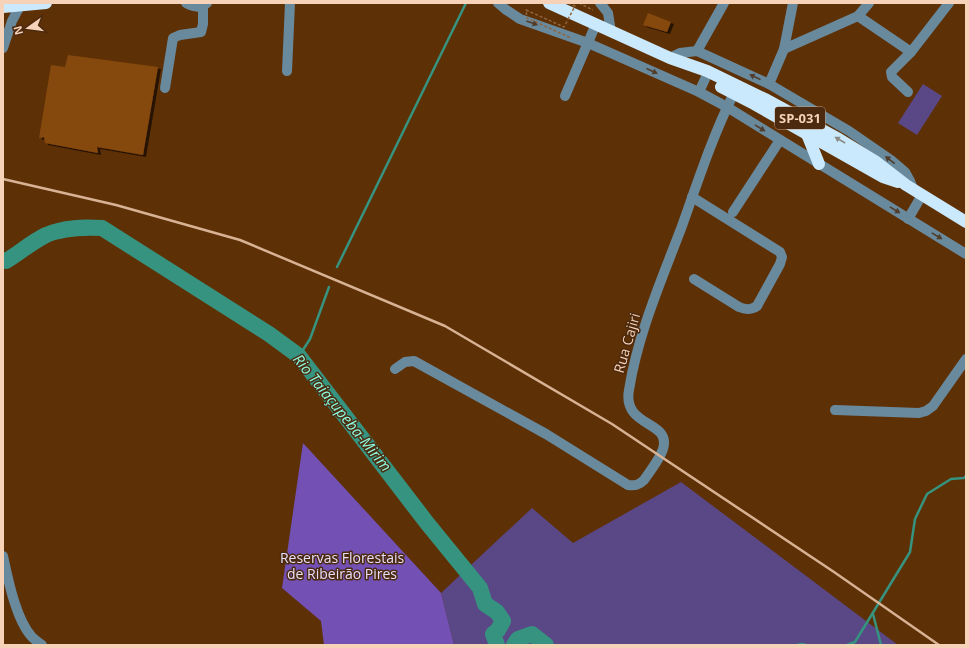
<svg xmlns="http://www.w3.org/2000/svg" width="969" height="648" font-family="'Open Sans',sans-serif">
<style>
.green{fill:#5a4786}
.forest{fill:#7250b4}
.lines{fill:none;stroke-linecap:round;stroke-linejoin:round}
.stream{stroke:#36937f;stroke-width:2.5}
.river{stroke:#36937f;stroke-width:16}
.building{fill:#854810;filter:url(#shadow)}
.path{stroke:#8f653f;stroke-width:1.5;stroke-dasharray:3 2;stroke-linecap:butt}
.minor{stroke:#69899d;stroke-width:10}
.highway{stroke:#cae9fc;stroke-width:12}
.rail{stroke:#d8b295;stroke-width:2.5}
.path-bridge{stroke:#8f653f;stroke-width:1.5;stroke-dasharray:3 2;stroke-linecap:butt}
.oneway{fill:#523d2b}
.oneway2{fill:#8b8a86}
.labels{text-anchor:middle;stroke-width:3;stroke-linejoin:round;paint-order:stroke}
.shield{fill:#4c2a0f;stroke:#c3a086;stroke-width:1}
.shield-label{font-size:13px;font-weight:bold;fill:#f6d2b9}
.street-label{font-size:14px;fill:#f6d2b9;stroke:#4c2a0f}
.park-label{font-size:14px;fill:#e6e0fb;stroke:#4c2a0f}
.water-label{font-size:15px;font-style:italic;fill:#8cfce1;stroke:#4c2a0f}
</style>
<defs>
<filter id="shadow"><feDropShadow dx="3" dy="2" stdDeviation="0" flood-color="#0009"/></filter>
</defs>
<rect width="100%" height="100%" fill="#5e3005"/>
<g class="green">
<path d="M923 84 942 96 917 135 898 123Z"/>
<path d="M681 482 898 645H454L441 593 532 508 573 543Z"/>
</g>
<path class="forest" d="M303 443 441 593 454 645H324L321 621 282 588Z"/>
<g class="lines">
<g class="stream">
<path d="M337 267 466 3"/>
<path d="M299 356 310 339 329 287"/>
<path d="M873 614 881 645"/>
<path d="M797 645 802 644 806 645"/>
<path d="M847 645 855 642 910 552 915 519 927 494 951 479 964 478 966 476"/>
</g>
<g class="river">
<path d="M3 260 6 261C19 253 32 242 46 235 64 227 84 227 102 228L269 334 299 356 427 523 480 588 485 604 497 612 503 621 498 630 493 634 497 645"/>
<path d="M514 645 518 639 532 634 546 645"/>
</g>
</g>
<g class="building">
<path d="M648 13 671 22 667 32 643 25Z"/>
<path d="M68 55 158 67 143 155 97 147 98 153 45 143 44 137 39 138 51 65 65 67Z"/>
</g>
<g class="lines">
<path class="path" d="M579 3 593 10"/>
<g class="minor">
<path d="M186 3C193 7 200 9 207 3"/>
<path d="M498 3 505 9 520 19 588 43 699 92 727 107 966 254"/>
<path d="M600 3 608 13 611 32"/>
<path d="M858 16 911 52"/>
<path d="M3 48 12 21 20 6"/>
<path d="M784 49 858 16 869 3"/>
<path d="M697 51 724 3"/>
<path d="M670 58 680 53 697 51 769 84 849 131 891 160 905 172 910 181 913 189"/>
<path d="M287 71 290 3"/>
<path d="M769 84 784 49 793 3"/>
<path d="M165 88 173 38 180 35 201 32 203 24V6"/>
<path d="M699 92 705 79"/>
<path d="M908 92 892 77 891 72 911 52 949 3"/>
<path d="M565 96 596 24"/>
<path d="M692 197 780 252 782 257 780 264 757 306C751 310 746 310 739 307L694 279"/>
<path d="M733 212 780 140"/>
<path d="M908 219 922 195"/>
<path d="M395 369 405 362 414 361 546 434 628 485C635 486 639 485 644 480 650 471 660 459 663 449 672 420 622 428 629 390 638 333 662 279 682 226 698 181 713 135 734 93"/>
<path d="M835 410 919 413 926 411 933 406 966 359"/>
<path d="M3 556C8 579 16 620 32 637 35 640 38 642 42 645"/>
</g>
<g class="highway">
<path d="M549 3 670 58 707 71 767 100 839 139 875 161 906 185 966 222"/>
<path d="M3 7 46 3"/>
<path d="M721 87 754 104 883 177 898 182"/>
<path d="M807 134 819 164"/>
</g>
<path class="rail" d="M3 179 116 205 240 240 445 326 612 424 834 572 939 645"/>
<path class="path-bridge" d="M568 3 575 6 564 27 526 10 527 18 571 38"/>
</g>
<defs><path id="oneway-solid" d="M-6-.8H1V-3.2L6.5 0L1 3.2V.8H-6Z"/></defs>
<g class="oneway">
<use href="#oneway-solid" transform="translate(532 23) rotate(20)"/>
<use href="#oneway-solid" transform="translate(652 71) rotate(24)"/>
<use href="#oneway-solid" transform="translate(755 77) rotate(-156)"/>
<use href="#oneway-solid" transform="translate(760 128) rotate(32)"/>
<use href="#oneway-solid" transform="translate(890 160) rotate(-142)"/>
<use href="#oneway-solid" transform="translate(895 210) rotate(31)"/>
<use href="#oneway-solid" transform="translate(937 236) rotate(31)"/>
</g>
<use class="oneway2" href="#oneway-solid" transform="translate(840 140) rotate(-150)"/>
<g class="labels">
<rect class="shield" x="775" y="107" width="50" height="22" rx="3"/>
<g class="shield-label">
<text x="800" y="123">SP-031</text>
</g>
<g class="street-label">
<text transform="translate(627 343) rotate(-74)" y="5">Rua Cajiri</text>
</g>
<g class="park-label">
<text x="342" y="563">Reservas Florestais<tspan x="342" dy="16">de Ribeirão Pires</tspan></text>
</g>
<g class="water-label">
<text transform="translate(342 413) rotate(51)" y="5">Rio Taiaçupeba-Mirim</text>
</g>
</g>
<rect width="969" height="648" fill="none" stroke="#f6d2b9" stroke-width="8"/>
<g transform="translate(28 28) rotate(256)" stroke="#4c2a0f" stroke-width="3" paint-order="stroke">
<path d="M0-3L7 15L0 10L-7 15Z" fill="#f6d2b9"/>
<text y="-6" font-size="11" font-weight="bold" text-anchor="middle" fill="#f6d2b9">N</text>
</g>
</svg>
